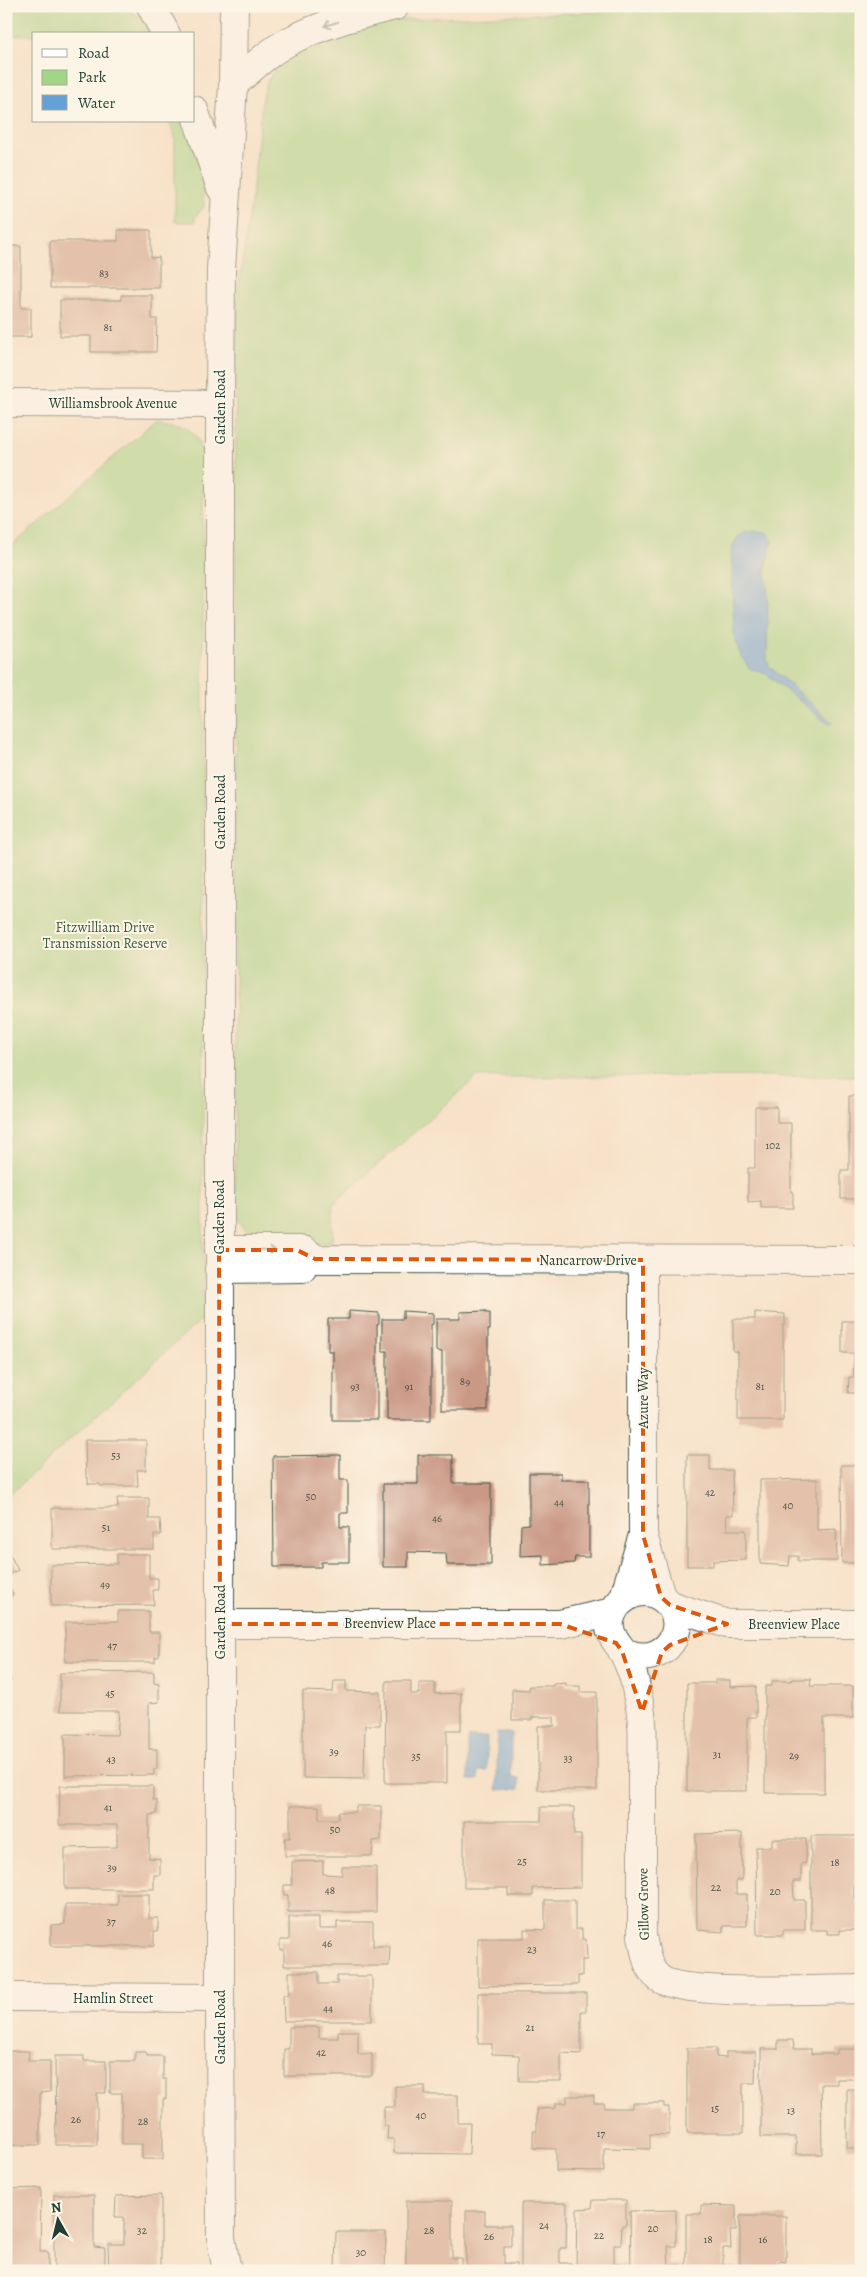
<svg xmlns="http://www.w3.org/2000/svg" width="867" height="2277" font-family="Alegreya,serif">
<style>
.green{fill:#a2d687;stroke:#608a5e}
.water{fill:#65a1d6;stroke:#426f85}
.building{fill:#ca9986}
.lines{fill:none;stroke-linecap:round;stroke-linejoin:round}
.minor-casing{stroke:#3f564a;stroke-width:30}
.minor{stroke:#fff;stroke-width:28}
.oneway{stroke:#8f9e9a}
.marked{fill:none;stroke:#de580e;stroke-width:4;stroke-dasharray:10 6;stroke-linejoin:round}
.labels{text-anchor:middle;stroke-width:4;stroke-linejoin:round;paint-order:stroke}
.number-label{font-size:11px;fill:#4a5448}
.street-label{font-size:14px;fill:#1f3d34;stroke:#fcf5e5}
.park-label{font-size:14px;fill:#395c45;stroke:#fcf5e5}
</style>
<rect width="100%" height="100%" fill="#fcf5e5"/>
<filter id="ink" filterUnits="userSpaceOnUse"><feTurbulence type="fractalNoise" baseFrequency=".02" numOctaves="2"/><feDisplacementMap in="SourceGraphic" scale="10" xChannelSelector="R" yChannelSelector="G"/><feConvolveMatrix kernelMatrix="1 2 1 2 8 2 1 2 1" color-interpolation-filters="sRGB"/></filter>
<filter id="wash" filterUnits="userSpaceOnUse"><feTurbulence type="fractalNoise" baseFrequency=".0096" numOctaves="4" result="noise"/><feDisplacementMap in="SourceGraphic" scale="20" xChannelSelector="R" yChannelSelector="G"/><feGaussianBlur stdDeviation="1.12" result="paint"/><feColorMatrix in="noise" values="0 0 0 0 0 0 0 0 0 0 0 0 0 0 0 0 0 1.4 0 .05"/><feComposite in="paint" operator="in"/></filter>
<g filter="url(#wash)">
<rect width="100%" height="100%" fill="#f7e2c9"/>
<g class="green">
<path d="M6 6H122L140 17 152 34 6 35Z"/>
<path d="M641 6H861V1076L477 1077 333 1204 332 1243C305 1243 257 1250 241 1224 236 1216 236 1207 235 1198L236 324 238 292 252 196 262 101 267 82 277 65 312 42 379 22 408 19 599 12Z"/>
<path d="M169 121H187L202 171 204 207 195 217V222H175V136Z"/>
<path d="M156 420C184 421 200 430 203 460V1318L6 1498V551Z"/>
</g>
<g class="water">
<path d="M752 531 765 532 769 534 772 542 766 569 768 600 767 659 769 666 832 722 831 724H828L766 674 749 668 741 656 734 636 731 552C735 538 738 534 752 531Z"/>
<path d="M497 1733H511V1777L519 1778V1789L497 1790Z"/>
<path d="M468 1737H487V1771H478V1780H468Z"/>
</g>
<g id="blocks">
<g class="building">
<path d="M118 230H151V258L159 257V288H50V241H118Z"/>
<path d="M6 246H21V308H31V337H6Z"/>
<path d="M121 295H152V319H157L156 352H91V336H60V300H121Z"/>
<path d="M849 1096H861V1199H841V1170H849Z"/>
<path d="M755 1107H777V1123H791V1192H793V1208H761V1201L748 1202V1168H755Z"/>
<path d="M349 1311 379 1313V1324L377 1325V1420H333V1351H328V1319H349Z"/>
<path d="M403 1311 433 1313V1324L431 1325V1420H387V1351H382V1319H403Z"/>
<path d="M486 1311V1313H490V1330H488V1410H442V1352L436 1351V1319H460V1312Z"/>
<path d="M755 1312 785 1314V1325H783V1420H738V1352L733 1351V1319H755Z"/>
<path d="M842 1321H861V1393H848L849 1377H854V1353H842Z"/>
<path d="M85 1440H146V1470H137L138 1486H100V1484H88V1477H86Z"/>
<path d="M340 1455V1480H348V1513H340V1527H349V1562H321V1567H274L273 1456Z"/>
<path d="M418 1455H453V1483H491V1565H447L446 1553 408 1552V1567H383V1484H418Z"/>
<path d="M687 1455H710V1470H732L733 1515H726L727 1530H746V1560L713 1561V1566H687Z"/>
<path d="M841 1465H861V1563H842Z"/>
<path d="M529 1473H561V1480H589V1557H575L574 1563 543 1565V1555L520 1556 521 1525 529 1524Z"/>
<path d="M817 1479V1530L836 1529 837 1561H798V1556H790L789 1566 760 1564V1480Z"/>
<path d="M117 1498H149V1519H160L161 1535H154V1549H52V1508H118Z"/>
<path d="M8 1551 18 1570 6 1576V1552Z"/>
<path d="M117 1554H149V1578H158V1590H153L154 1605 51 1606V1565L117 1564Z"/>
<path d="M6 1579 13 1594 6 1598Z"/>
<path d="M118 1611H149V1632H159V1657H155V1662H65V1622L118 1621Z"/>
<path d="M6 1661 11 1682H6Z"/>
<path d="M154 1672V1683L159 1684V1702L149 1703V1749H157V1769H154V1775L65 1776V1734L117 1735 119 1711H60V1673Z"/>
<path d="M792 1679H811L810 1686H853V1718H824V1793H765V1686H772V1681H792Z"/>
<path d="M715 1680H730V1687L756 1686V1717H747V1791H687V1683H715Z"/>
<path d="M334 1681H346V1691L380 1692V1725H365L364 1779 303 1778V1691L333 1692Z"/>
<path d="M386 1681H411V1694H419V1683H435V1694L461 1693V1730H447V1783H385Z"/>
<path d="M566 1683V1686H580V1692H597V1790H538V1726H554V1717H532V1720H512V1689L529 1690V1686H553V1684Z"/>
<path d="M60 1786H153V1800H157V1814L149 1815V1858L160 1859V1875H154V1889H65V1848L117 1847V1825H59Z"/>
<path d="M290 1806H319V1819H338V1812H356V1806H381V1840L373 1841 372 1856H285V1838H290Z"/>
<path d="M541 1807H574V1835H581V1887L533 1888V1896H508V1888H464V1821H541Z"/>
<path d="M742 1833V1880H736V1894H747V1926H723V1932L697 1930 696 1834Z"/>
<path d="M811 1836H860L861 1887H854V1897H861V1930H840V1934H827V1930H811Z"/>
<path d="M772 1839H806V1863L801 1864V1881H793L794 1900H805V1930H783V1935H757L756 1847H772Z"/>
<path d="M323 1861V1874L342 1875V1867H376V1912H288V1895H284V1885H292V1862Z"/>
<path d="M118 1894H149V1918H158V1931H154V1946H51V1925L65 1924V1905H118Z"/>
<path d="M545 1900H575V1929H582V1939H586L587 1960H582V1976H578V1985L478 1986V1938H524V1929L545 1930Z"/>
<path d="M289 1917H319V1929H337V1922H373V1946H390L389 1966H284V1950H280V1940H289Z"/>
<path d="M289 1972H319V1984H337V1976H372V2021H284L283 1995H289Z"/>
<path d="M478 1993H586V2011H581V2054L561 2053V2081H519V2055L492 2054V2044H478Z"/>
<path d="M289 2027H319V2038H338V2031H358V2054H372V2076H284V2049H289Z"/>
<path d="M778 2040H793L794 2049H811V2054H837V2049H861V2079H837V2084H821L822 2154H796V2137H761V2049H778Z"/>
<path d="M687 2048H716V2057L726 2058V2052H756L755 2083H743V2133H687Z"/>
<path d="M6 2051H29L28 2061H50V2092L40 2093V2145H6Z"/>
<path d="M135 2052H146L147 2056H163V2079H166V2099H163V2159H142V2144H122V2093H110V2061H135Z"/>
<path d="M55 2056H84V2061H106V2093H97V2145H56Z"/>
<path d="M395 2086H425V2095H458V2123H470L469 2154 394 2153V2139H387L388 2126H384V2107H395Z"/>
<rect x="847" y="2089" width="14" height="59"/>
<path d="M567 2096H594V2103H604L605 2108H632V2103H664V2107H669V2135L650 2134V2149L604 2148V2172L556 2171V2149L533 2148V2131H537V2109L556 2108V2103H567Z"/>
<path d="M41 2188 40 2252H48V2271H6V2189Z"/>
<path d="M54 2195H94V2247L105 2248V2271H54Z"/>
<path d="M161 2195V2271H109L108 2244H124V2217H115L116 2196Z"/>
<path d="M593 2200H626V2225H622L621 2245H614V2264H626V2271H576L577 2209 592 2208Z"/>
<path d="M406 2201H452V2258H461V2271H406Z"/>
<path d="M521 2203H567L566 2248H560V2263H571V2271H521Z"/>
<path d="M701 2205 736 2206V2230H730L731 2248H723V2267H736V2271H686V2214H701Z"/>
<path d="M676 2210V2246H668L669 2265H681V2271H631L630 2211Z"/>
<path d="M466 2211H485V2225H511V2246H504V2264H516V2271H466Z"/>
<path d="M740 2216H786V2262L779 2261V2271H740Z"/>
<path d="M336 2232H386L385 2271H335Z"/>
</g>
</g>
</g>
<g filter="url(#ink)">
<use href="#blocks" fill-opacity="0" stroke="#3f564a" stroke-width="1"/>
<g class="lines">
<g class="minor-casing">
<g id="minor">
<path d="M151 6 166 34"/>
<path d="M233 85C250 70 267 53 288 42 321 24 359 15 395 6"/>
<path d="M194 110 221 188"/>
<path d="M6 403 220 404"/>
<path d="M219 1250H297L305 1251 315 1259 861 1260"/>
<path d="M643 1260V1535L661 1597"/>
<path d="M219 1269 302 1268"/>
<path d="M623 1600 643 1535"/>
<path d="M670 1605 727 1624H861"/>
<path d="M220 1624H560L613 1612"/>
<path d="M622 1651C665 1673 696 1623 662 1598 642 1583 614 1598 610 1621 608 1634 616 1641 623 1651 626 1658 629 1665 632 1672 635 1680 636 1689 638 1698 645 1724 642 1753 642 1781 642 1832 642 1884 642 1936 645 1950 646 1968 659 1978 682 1997 824 1989 861 1989"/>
<path d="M6 1997 220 1998"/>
<path d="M227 2271 221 2238 220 1998V404L221 269 233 85 234 6"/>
</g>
</g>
<use href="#minor" class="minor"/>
</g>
<defs><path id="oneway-shaft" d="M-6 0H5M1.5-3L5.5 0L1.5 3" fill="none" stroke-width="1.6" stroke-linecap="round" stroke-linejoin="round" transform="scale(1.25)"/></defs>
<g class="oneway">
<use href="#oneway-shaft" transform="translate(331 24) rotate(162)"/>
<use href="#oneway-shaft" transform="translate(268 1250) rotate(1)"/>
</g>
</g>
<path d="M0 0H867V2277H0ZM219 1250H297L315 1259 643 1260V1535L661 1597 670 1605 727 1624 670 1645 662 1652 642 1712 622 1651 616 1643 560 1624H220Z" fill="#f7e2c9" fill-opacity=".55" fill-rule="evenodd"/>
<path class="marked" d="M219 1250H297L315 1259 643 1260V1535L661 1597 670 1605 727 1624 670 1645 662 1652 642 1712 622 1651 616 1643 560 1624H220Z"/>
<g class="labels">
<g class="number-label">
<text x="104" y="277">83</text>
<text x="108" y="331">81</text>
<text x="773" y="1149">102</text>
<text x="465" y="1385">89</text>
<text x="355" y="1390">93</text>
<text x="409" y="1390">91</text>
<text x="760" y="1390">81</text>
<text x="116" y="1459">53</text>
<text x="710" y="1496">42</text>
<text x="311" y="1500">50</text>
<text x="559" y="1506">44</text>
<text x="788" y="1509">40</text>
<text x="437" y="1522">46</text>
<text x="106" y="1531">51</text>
<text x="105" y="1588">49</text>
<text x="112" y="1649">47</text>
<text x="110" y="1697">45</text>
<text x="334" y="1755">39</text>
<text x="717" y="1758">31</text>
<text x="794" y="1759">29</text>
<text x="416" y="1760">35</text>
<text x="568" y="1762">33</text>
<text x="111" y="1763">43</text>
<text x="108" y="1811">41</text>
<text x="335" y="1833">50</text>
<text x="522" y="1865">25</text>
<text x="835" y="1866">18</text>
<text x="112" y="1871">39</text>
<text x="716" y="1891">22</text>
<text x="330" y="1894">48</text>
<text x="775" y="1895">20</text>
<text x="111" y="1925">37</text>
<text x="327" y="1947">46</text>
<text x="532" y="1953">23</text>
<text x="328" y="2012">44</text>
<text x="530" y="2031">21</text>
<text x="321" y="2056">42</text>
<text x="715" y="2112">15</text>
<text x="791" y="2114">13</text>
<text x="421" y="2119">40</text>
<text x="76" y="2123">26</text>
<text x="143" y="2125">28</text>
<text x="601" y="2137">17</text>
<text x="544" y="2229">24</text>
<text x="653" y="2232">20</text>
<text x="142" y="2234">32</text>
<text x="429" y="2234">28</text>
<text x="599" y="2239">22</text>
<text x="489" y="2240">26</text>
<text x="708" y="2243">18</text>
<text x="763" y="2243">16</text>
<text x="361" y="2256">30</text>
</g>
<g class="street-label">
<text x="113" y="408">Williamsbrook Avenue</text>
<text transform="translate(220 407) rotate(-90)" y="5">Garden Road</text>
<text transform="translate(220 812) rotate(-90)" y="5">Garden Road</text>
<text transform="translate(219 1217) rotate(-90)" y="5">Garden Road</text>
<text x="588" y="1265">Nancarrow Drive</text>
<text transform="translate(643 1398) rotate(-90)" y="5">Azure Way</text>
<text transform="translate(220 1622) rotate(-90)" y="5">Garden Road</text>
<text x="390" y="1628">Breenview Place</text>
<text x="794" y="1629">Breenview Place</text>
<text transform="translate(643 1904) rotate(-91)" y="5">Gillow Grove</text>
<text x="113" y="2003">Hamlin Street</text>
<text transform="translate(220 2027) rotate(-90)" y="5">Garden Road</text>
</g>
<g class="park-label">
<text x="105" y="932">Fitzwilliam Drive<tspan x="105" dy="16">Transmission Reserve</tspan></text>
</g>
</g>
<rect width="867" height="2277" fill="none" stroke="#fcf5e5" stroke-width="25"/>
<rect x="32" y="32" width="162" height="90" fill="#fcf5e5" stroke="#a4ab9e"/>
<rect x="42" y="49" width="25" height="8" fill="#ffffff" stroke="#a4ab9e"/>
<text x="78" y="58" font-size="15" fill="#1f3d34">Road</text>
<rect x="42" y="70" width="25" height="15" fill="#a2d687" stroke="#a4ab9e"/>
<text x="78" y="82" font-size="15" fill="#1f3d34">Park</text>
<rect x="42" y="95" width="25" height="15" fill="#65a1d6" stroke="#a4ab9e"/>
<text x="78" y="108" font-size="15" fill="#1f3d34">Water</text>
<g transform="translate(58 2220) rotate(352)" stroke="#fcf5e5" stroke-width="4" paint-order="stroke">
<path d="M0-4L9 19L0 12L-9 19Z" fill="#1f3d34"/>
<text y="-8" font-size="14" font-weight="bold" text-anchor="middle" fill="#1f3d34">N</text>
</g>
</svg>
